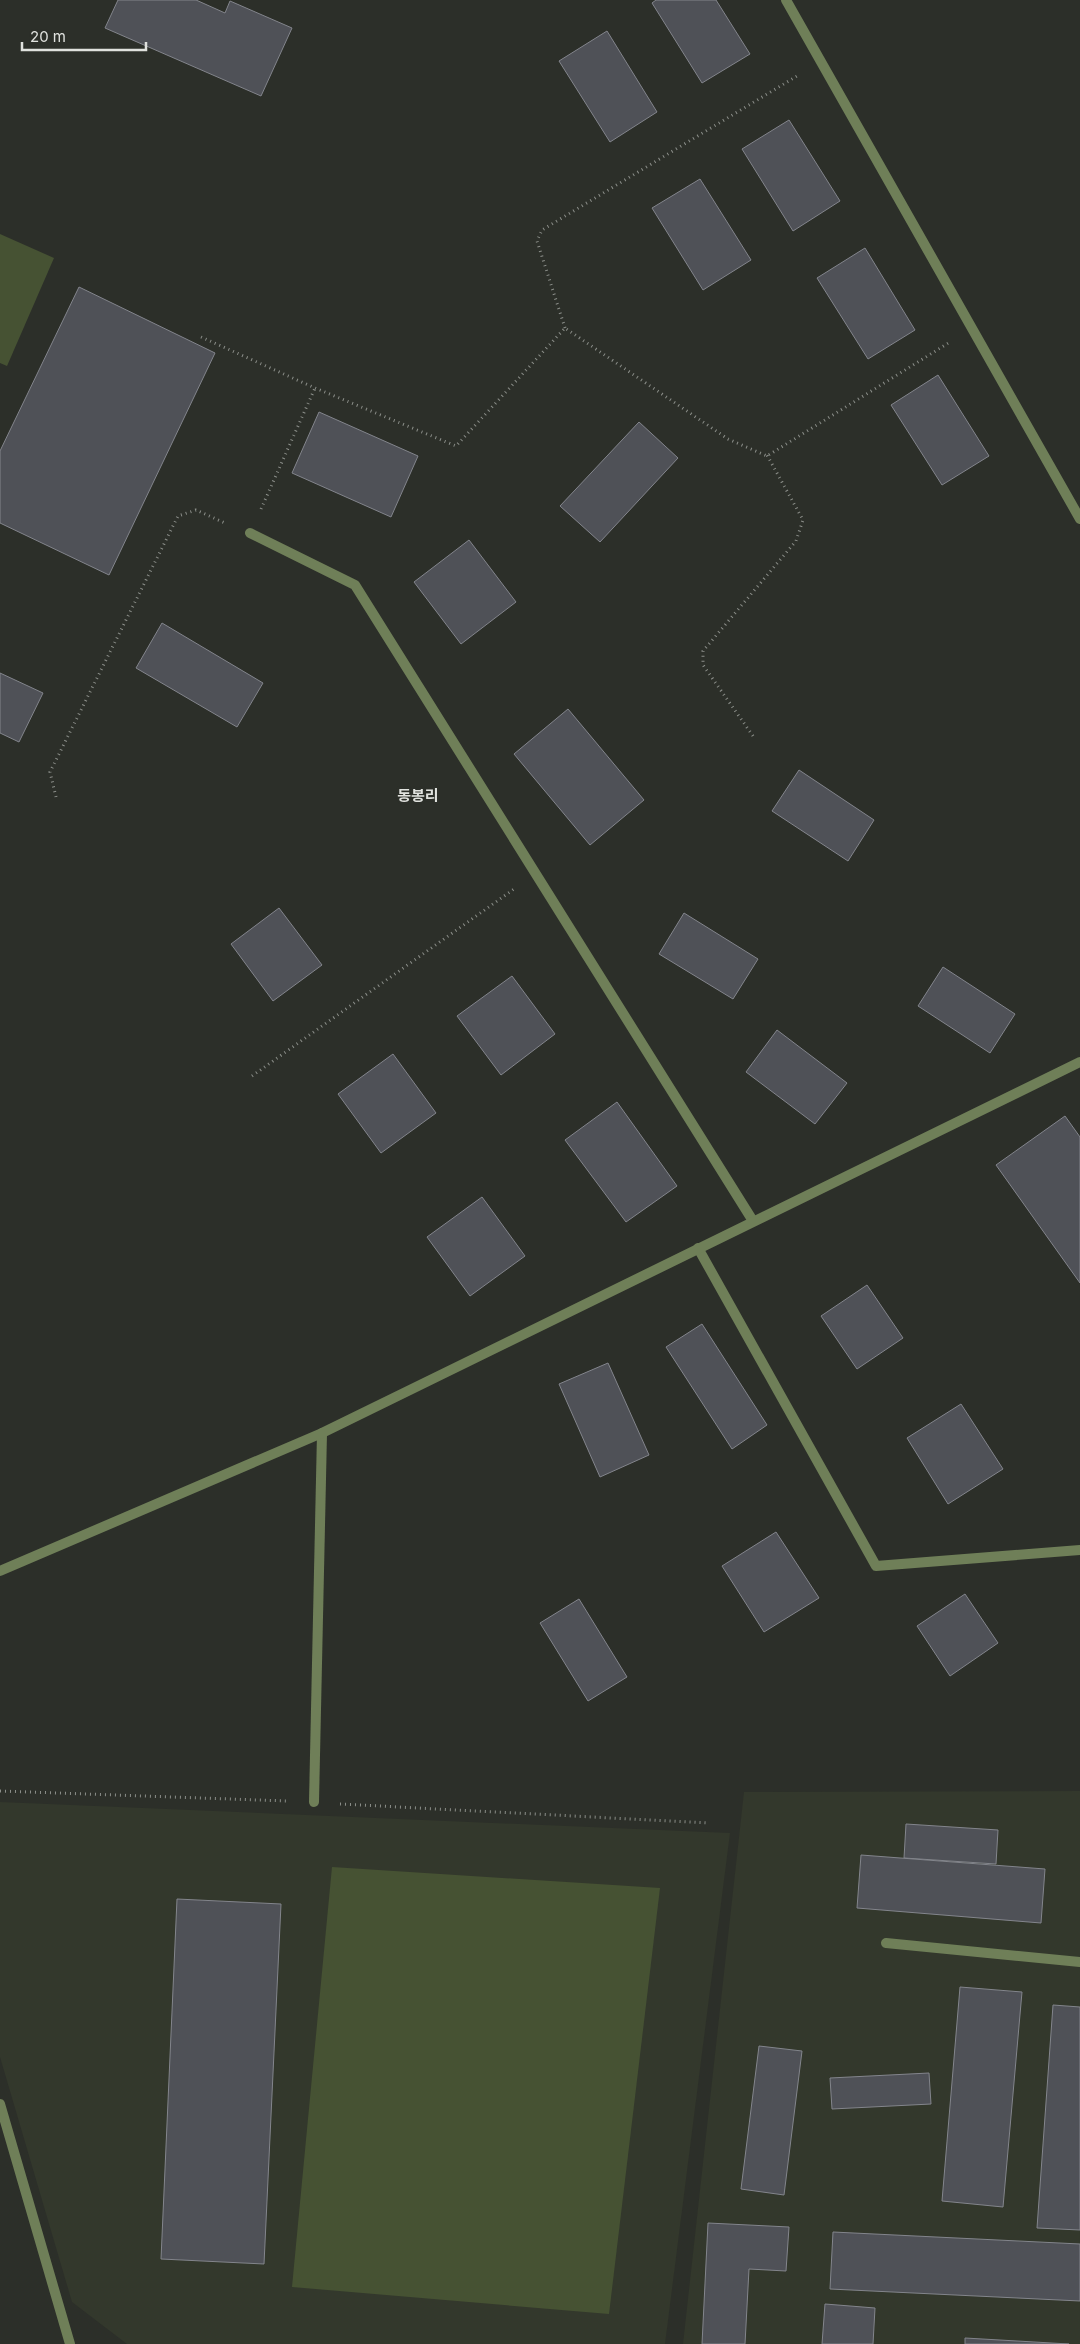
<svg xmlns="http://www.w3.org/2000/svg" width="1080" height="2344" font-family="Inter,'Noto Sans KR',sans-serif">
<style>
.built{fill:#33382c}
.green{fill:#465233}
.building{fill:#4f5157;stroke:#83858c}
.lines{fill:none;stroke-linecap:round;stroke-linejoin:round}
.path{stroke:#8c8f8a;stroke-width:3;stroke-dasharray:1 4;stroke-linecap:butt}
.service{stroke:#6f7f58;stroke-width:10}
.minor{stroke:#6f7f58;stroke-width:10}
.labels{text-anchor:middle;stroke-width:5;stroke-linejoin:round;paint-order:stroke}
.quarter-label{font-size:15px;font-weight:bold;fill:#e0e2de;stroke:#2c2f29}
</style>
<rect width="100%" height="100%" fill="#2c2f29"/>
<g class="built">
<path d="M1080 1791V2344H683L744 1792Z"/>
<path d="M0 1802 730 1833 665 2344H127L72 2302 0 2057Z"/>
</g>
<g class="green">
<path d="M0 234 54 258 7 366 0 363Z"/>
<path d="M332 1867 660 1888 609 2314 292 2287Z"/>
</g>
<g class="building">
<path d="M118 0H196L225 13 230 1 292 28 261 96 105 28Z"/>
<path d="M656 0H716L750 54 702 83 652 3Z"/>
<path d="M607 31 657 112 610 142 559 61Z"/>
<path d="M789 120 840 201 793 231 742 149Z"/>
<path d="M700 179 751 260 703 290 652 208Z"/>
<path d="M865 248 915 330 868 359 817 278Z"/>
<path d="M79 287 215 353 109 575 0 523V451Z"/>
<path d="M938 375 989 456 942 485 891 405Z"/>
<path d="M319 412 418 456 391 517 292 473Z"/>
<path d="M639 422 678 458 600 542 560 506Z"/>
<path d="M469 540 516 602 461 644 414 582Z"/>
<path d="M162 623 263 683 237 727 136 668Z"/>
<path d="M0 673 43 693 19 742 0 733Z"/>
<path d="M568 709 644 800 590 845 514 754Z"/>
<path d="M799 770 874 820 848 861 772 811Z"/>
<path d="M279 908 322 965 273 1001 231 944Z"/>
<path d="M684 913 758 959 733 999 659 954Z"/>
<path d="M943 967 1015 1014 990 1053 918 1006Z"/>
<path d="M512 976 555 1034 501 1075 457 1016Z"/>
<path d="M777 1030 847 1083 815 1124 746 1072Z"/>
<path d="M393 1054 436 1113 381 1153 338 1094Z"/>
<path d="M617 1102 677 1186 626 1222 565 1140Z"/>
<path d="M1065 1116 1080 1137V1283L996 1165Z"/>
<path d="M482 1197 525 1256 470 1296 427 1237Z"/>
<path d="M867 1285 903 1338 857 1369 821 1316Z"/>
<path d="M702 1324 767 1425 732 1449 666 1347Z"/>
<path d="M608 1363 649 1455 600 1477 559 1384Z"/>
<path d="M961 1404 1003 1469 948 1504 907 1438Z"/>
<path d="M776 1532 819 1598 764 1632 722 1566Z"/>
<path d="M965 1594 998 1643 950 1676 917 1626Z"/>
<path d="M579 1599 627 1677 588 1701 540 1623Z"/>
<path d="M906 1824 998 1830 996 1864 904 1858Z"/>
<path d="M861 1855 1045 1869 1041 1923 857 1908Z"/>
<path d="M177 1899 281 1904 264 2264 161 2259Z"/>
<path d="M960 1987 1022 1992 1003 2207 942 2201Z"/>
<path d="M1053 2005 1080 2007V2230L1037 2228Z"/>
<path d="M759 2046 802 2051 784 2195 741 2189Z"/>
<path d="M929 2073 931 2104 832 2109 830 2078Z"/>
<path d="M708 2223 789 2227 786 2271 749 2269 745 2344H702Z"/>
<path d="M833 2232 1080 2244V2301L830 2289Z"/>
<path d="M825 2304 875 2308 873 2344H822Z"/>
<path d="M965 2338 1069 2344H965Z"/>
</g>
<g class="lines">
<g class="path">
<path d="M565 328 537 241 542 230 797 76"/>
<path d="M201 337 315 388 456 446 565 328 728 439 767 456 950 342"/>
<path d="M261 509 315 388"/>
<path d="M753 736 703 665V651L796 541 803 520 767 455"/>
<path d="M56 797 50 772 178 516 196 510 225 523"/>
<path d="M252 1076 514 889"/>
<path d="M0 1791 287 1801"/>
<path d="M340 1804 709 1823"/>
</g>
<g class="service">
<path d="M314 1802 322 1433"/>
<path d="M886 1943 1080 1962"/>
</g>
<g class="minor">
<path d="M786 0 1080 519"/>
<path d="M250 533 355 585 753 1221"/>
<path d="M698 1248 876 1566 1080 1550"/>
<path d="M0 1571 322 1433 1080 1062"/>
<path d="M0 2104 70 2344"/>
</g>
</g>
<g class="labels">
<g class="quarter-label">
<text x="418" y="801">동봉리</text>
</g>
</g>
<path d="M22 42v8h124v-8" fill="none" stroke="#e0e2de" stroke-width="2.5"/>
<text x="30" y="42" font-size="15" fill="#e0e2de" stroke="#2c2f29" stroke-width="4" paint-order="stroke">20 m</text>
</svg>
